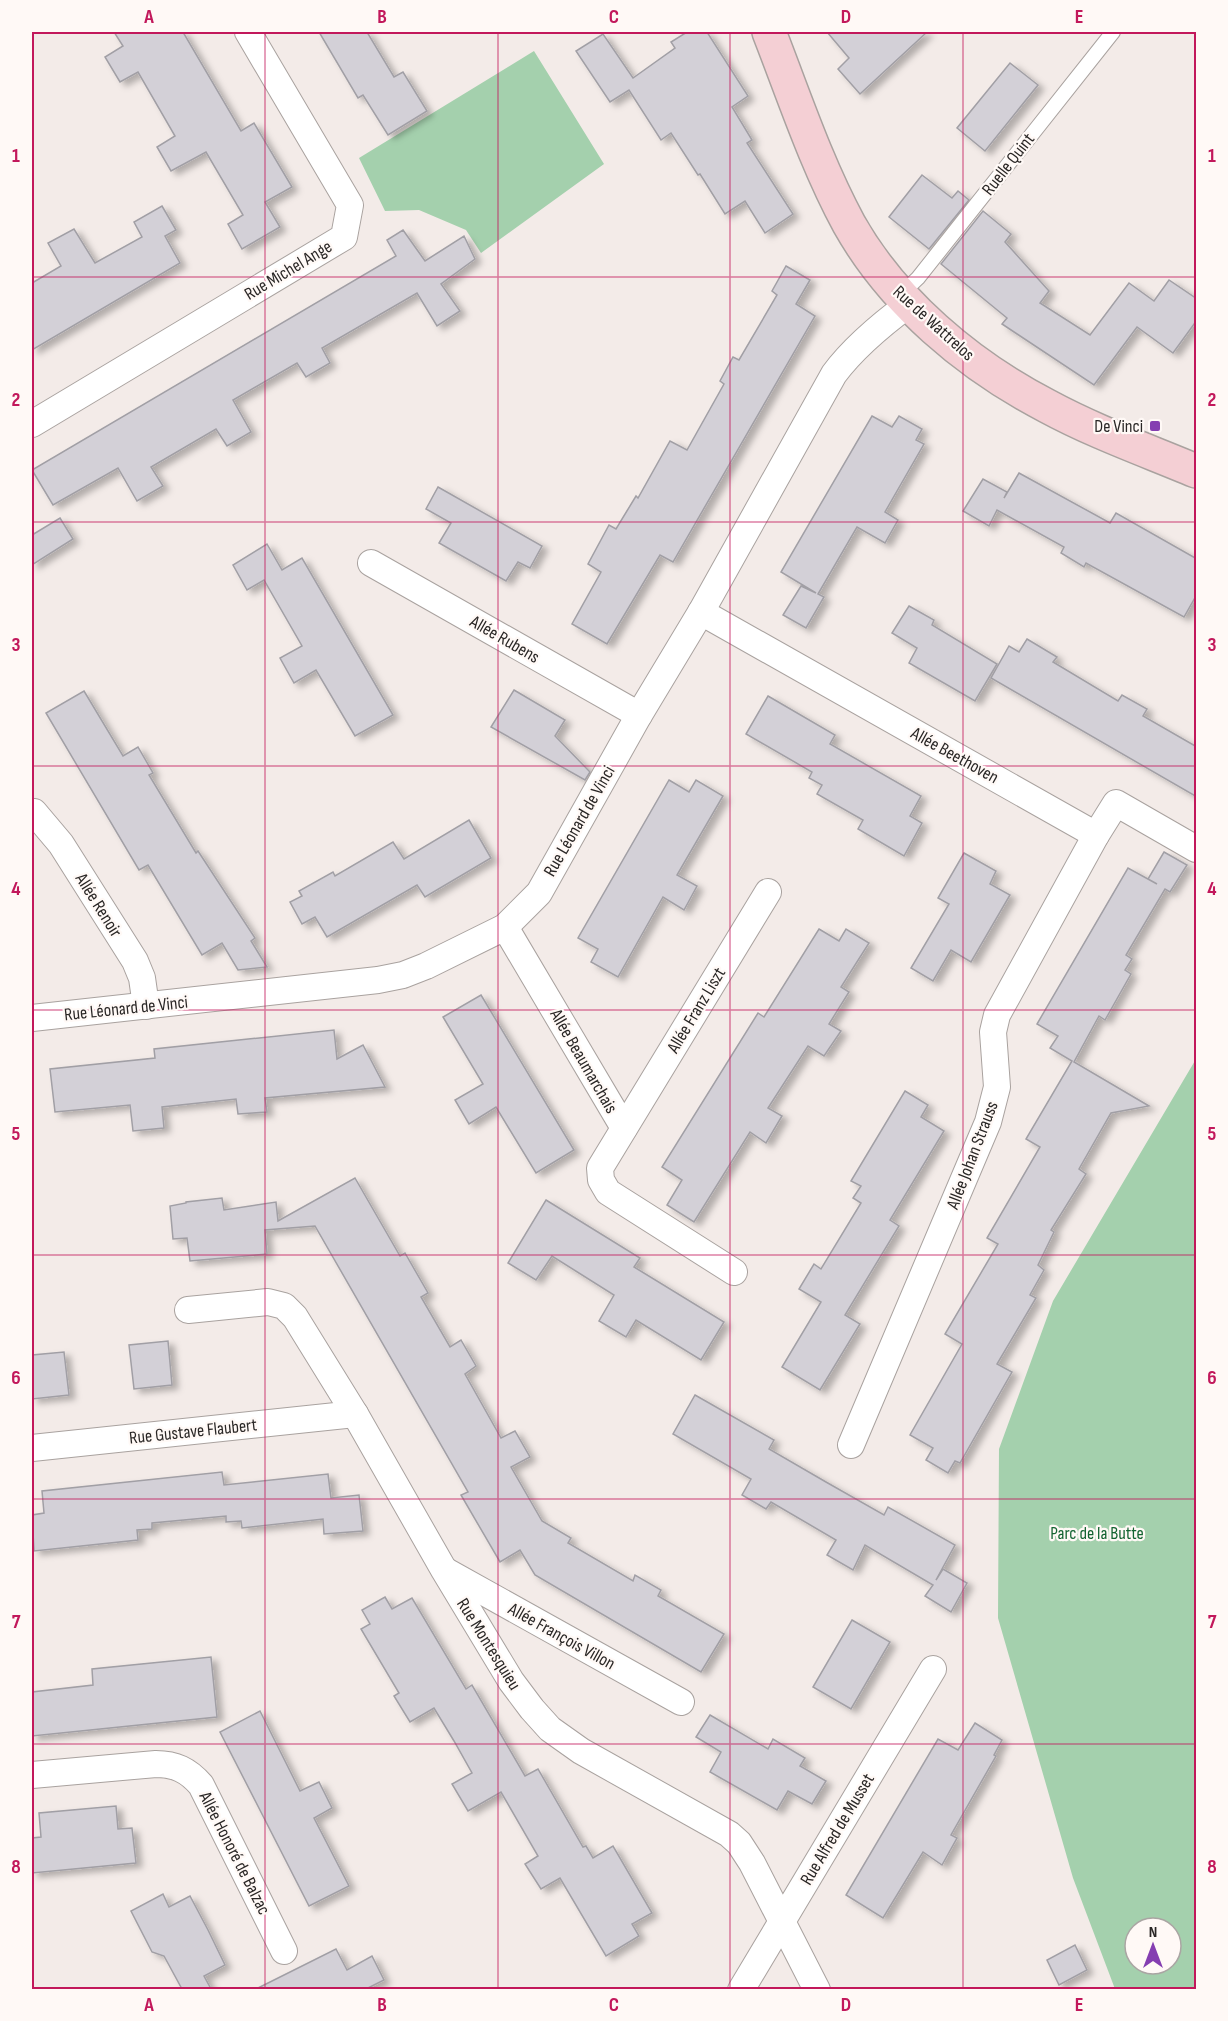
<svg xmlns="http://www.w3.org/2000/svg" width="1228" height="2021" font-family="'Sofia Sans Condensed',sans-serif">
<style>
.green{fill:#a4d0ad;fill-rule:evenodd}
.building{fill:#d3d0d7;stroke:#a19fa5;stroke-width:1.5;filter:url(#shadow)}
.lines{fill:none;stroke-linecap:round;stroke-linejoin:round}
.lane-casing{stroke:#a9a29f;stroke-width:16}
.street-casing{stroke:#a9a29f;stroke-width:28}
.secondary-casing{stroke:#a9a29f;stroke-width:36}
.lane{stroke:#fff;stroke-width:14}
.street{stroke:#fff;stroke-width:26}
.secondary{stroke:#f4cfd4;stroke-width:33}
.grid{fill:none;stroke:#c2185b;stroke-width:1.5;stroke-opacity:0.55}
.poi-dot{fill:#853eb1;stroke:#fff9f6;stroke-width:2}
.labels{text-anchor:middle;stroke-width:4.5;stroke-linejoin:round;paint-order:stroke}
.street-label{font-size:18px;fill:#2a2726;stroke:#fff9f6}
.poi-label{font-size:18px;fill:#2a2726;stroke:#fff9f6;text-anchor:end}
.park-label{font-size:18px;fill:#146431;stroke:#fff9f6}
.neatline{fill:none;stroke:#c2185b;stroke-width:2}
.grid-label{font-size:20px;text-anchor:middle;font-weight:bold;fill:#c2185b}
</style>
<defs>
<filter id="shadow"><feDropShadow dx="6" dy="4" stdDeviation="3" flood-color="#0004"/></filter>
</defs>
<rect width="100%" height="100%" fill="#f3ebe8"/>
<g class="green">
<path d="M534 51 604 164 481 253 466 230 419 210 385 211 359 158Z"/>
<path d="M1196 1059V1989H1115L1073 1878 998 1618 999 1449 1053 1301ZM1135 1928H1171V1964H1135Z"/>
</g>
<g class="building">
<path d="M114 32H183L241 131 254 123 292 187 265 202 280 227 242 249 228 224 243 215 206 152 171 171 157 147 175 136 138 72 120 82 105 57 123 46Z"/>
<path d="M319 32H367L394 77 403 72 427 111 388 135 363 95 358 98Z"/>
<path d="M687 32H707L748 96 732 107 752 140 747 143 793 214 765 233 745 201 725 214 700 174 698 175 671 133 661 140 629 90 610 102 576 51 603 34 633 78 675 48 671 42Z"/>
<path d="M827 32H927L860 94 838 69 849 58Z"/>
<path d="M1010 63 1038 85 985 151 957 128Z"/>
<path d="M922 175 952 198 958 191 969 200 929 249 889 217Z"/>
<path d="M162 206 176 230 165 236 180 263 32 350V283L61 266 48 243 74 229 95 263 142 237 134 222Z"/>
<path d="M983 211 1011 234 1005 242 1049 291 1040 303 1090 335 1129 283 1154 301 1169 280 1197 299V320L1173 353 1137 327 1094 385 1002 324 1007 318 941 264Z"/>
<path d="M403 230 425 261 464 236 475 259 441 284 460 311 437 326 417 293 322 348 330 363 306 377 297 363 233 400 251 432 227 446 216 429 151 467 163 486 137 501 118 468 53 505 32 470 396 256 387 240Z"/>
<path d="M786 266 810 280 796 304 815 316 673 562 660 555 607 644 572 624 601 572 588 564 609 525 616 529 636 496 638 498 670 441 687 450 724 384 720 381 733 357 739 360 777 295 772 291Z"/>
<path d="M872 416 892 427 899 416 922 429 916 440 924 444 885 512 898 520 885 543 857 527 818 594 824 597 806 628 783 615 801 586 816 593 781 572Z"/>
<path d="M1019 473 1110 523 1116 513 1197 559V594L1184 617 1086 563 1084 567 1061 553 1064 547 997 510 989 526 963 511 983 479 1007 492 1004 498Z"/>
<path d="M438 487 542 546 530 568 518 562 506 581 439 543 451 523 426 509Z"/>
<path d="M60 518 73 539 32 565V535Z"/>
<path d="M267 544 282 570 302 558 393 715 355 736 316 670 294 683 280 658 302 646 264 580 247 590 233 565Z"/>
<path d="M909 606 934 620 932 625 997 664 975 701 909 663 917 648 892 633Z"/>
<path d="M1027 639 1057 657 1053 662 1118 701 1122 695 1147 709 1143 716 1197 747V797L991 678 1009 646 1019 652Z"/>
<path d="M514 690 565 720 555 736 590 772 585 780 491 727Z"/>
<path d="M84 691 123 756 138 747 153 773 149 775 196 853 198 851 255 938 251 941 267 967 238 970 222 943 202 955 148 865 139 870 46 713Z"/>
<path d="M768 696 835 735 830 744 921 796 910 816 922 823 904 856 858 829 863 820 817 794 822 785 809 778 812 772 746 734Z"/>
<path d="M669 780 689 792 696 780 723 796 677 875 697 886 690 899 684 910 663 897 618 977 591 962 598 949 578 938Z"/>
<path d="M469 820 491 858 425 897 417 885 327 937 315 917 302 924 290 902 302 896 299 891 333 872 335 876 393 842 404 859Z"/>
<path d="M1164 852 1187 865 1170 892 1165 889 1126 955 1132 959 1125 970 1131 974 1105 1020 1099 1016 1074 1062 1149 1106 1111 1113 1079 1169 1086 1174 1051 1230 1054 1232 1038 1265 1044 1270 1030 1295 1036 1298 997 1364 1012 1372 960 1463 955 1461 948 1473 926 1460 933 1448 910 1435 962 1344 945 1334 998 1244 987 1238 1040 1147 1026 1139 1072 1061 1050 1048 1058 1036 1037 1024 1128 868 1157 884 1148 879Z"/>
<path d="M964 853 996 871 990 884 1010 895 971 962 951 950 933 981 911 968 949 904 938 898Z"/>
<path d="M819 929 839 941 846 929 869 943 841 987 849 992 829 1024 841 1031 824 1056 808 1046 768 1108 782 1116 766 1143 750 1132 694 1222 667 1205 682 1180 662 1167 758 1013 764 1017Z"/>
<path d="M481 995 574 1150 536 1173 496 1107 469 1124 455 1100 483 1084 443 1017Z"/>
<path d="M334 1030 337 1059 363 1045 385 1087 265 1098 267 1112 238 1114 236 1099 162 1107 164 1128 133 1131 130 1105 55 1112 50 1069 155 1058 154 1049Z"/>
<path d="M905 1091 928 1105 921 1117 944 1131 890 1220 899 1226 845 1315 860 1324 820 1390 782 1367 821 1302 799 1289 814 1264 821 1269 861 1203 853 1198 861 1186 851 1181Z"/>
<path d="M355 1178 400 1256 405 1253 428 1293 421 1297 450 1347 461 1340 476 1366 465 1374 501 1438 515 1431 530 1457 511 1467 542 1521 571 1538 568 1543 633 1581 635 1575 661 1590 658 1596 724 1634 701 1672 535 1575 520 1550 500 1562 461 1495 468 1492 315 1226 265 1230 267 1254 190 1261 187 1238 173 1239 170 1206 186 1203V1202L222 1198 224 1210 276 1202 278 1221Z"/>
<path d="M546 1200 640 1258 634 1267 724 1322 701 1360 636 1320 626 1337 599 1321 614 1295 552 1256 536 1280 508 1263Z"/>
<path d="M168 1341 172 1385 134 1389 129 1345Z"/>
<path d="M64 1352 69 1395 32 1399V1355Z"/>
<path d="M695 1395 774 1440 769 1449 826 1482 884 1515 888 1507 955 1545 936 1580 943 1569 967 1583 951 1612 925 1596 933 1585 865 1545 853 1570 827 1555 836 1540 771 1502 766 1509 742 1495 751 1479 673 1434Z"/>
<path d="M222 1472 224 1485 328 1474 331 1498 359 1495 363 1531 324 1534 323 1519 242 1528 241 1521 226 1522V1516L152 1523V1529L137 1530 138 1540 34 1551 32 1515 44 1513 42 1491Z"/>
<path d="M385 1597 392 1609 412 1598 466 1689 472 1685 525 1776 538 1769 583 1847 586 1846 593 1858 613 1846 652 1913 632 1924 639 1936 606 1956 560 1878 541 1889 525 1864 538 1856 501 1792 468 1811 452 1784 472 1773 454 1741 434 1708 410 1722 394 1696 399 1693 361 1629 370 1624 362 1610Z"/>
<path d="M852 1620 890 1642 851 1709 813 1687Z"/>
<path d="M211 1657 217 1717 32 1736V1692L93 1685 92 1669Z"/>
<path d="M260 1711 300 1791 319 1782 332 1808 314 1818 349 1886 309 1906 220 1732Z"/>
<path d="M710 1715 768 1749 773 1739 805 1758 800 1766 826 1781 812 1804 788 1791 777 1810 710 1772 721 1752 696 1737Z"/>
<path d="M975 1723 1002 1740 994 1755 996 1756 951 1835 957 1838 942 1865 923 1852 883 1918 846 1895 938 1739 958 1750Z"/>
<path d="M116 1806 118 1829 132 1828 136 1863 32 1873V1838L41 1837 39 1813Z"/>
<path d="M163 1894 169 1907 190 1896 208 1930 225 1965 204 1976 211 1989H182L164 1956 152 1952 131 1911Z"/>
<path d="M1075 1945 1087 1970 1059 1985 1047 1960Z"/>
<path d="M336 1949 347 1970 372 1956 384 1980 366 1989H256Z"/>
</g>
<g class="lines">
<g class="lane-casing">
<path id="lane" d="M900 295 918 278 1113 32"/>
</g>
<g class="street-casing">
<g id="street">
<path d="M32 424 344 237 350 205 248 32"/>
<path d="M371 563 639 715"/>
<path d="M701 612 1096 835 1116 803 1196 849"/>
<path d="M34 812 61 844 135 961 142 978 146 1006"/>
<path d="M505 927 624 1128"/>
<path d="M32 1018 378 980 403 975 426 966 505 927 539 893 639 715 701 612 834 374C854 347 882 324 909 304"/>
<path d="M734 1272 608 1192 601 1180 600 1168 768 892"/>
<path d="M188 1310 268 1302 284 1306 295 1317 355 1414 444 1570 511 1681 532 1709 550 1729 581 1751 729 1834 739 1843 752 1863 817 1990"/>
<path d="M851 1445 988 1122 997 1087 993 1032 997 1015 1096 835"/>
<path d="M32 1448 355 1414"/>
<path d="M446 1571 681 1702"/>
<path d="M32 1775 156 1764C175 1764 188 1770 201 1785L284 1951"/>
<path d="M741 1990 933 1669"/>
</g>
</g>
<g class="secondary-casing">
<path id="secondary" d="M769 32C794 96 816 163 849 224 893 302 968 365 1047 406 1095 432 1146 450 1196 471"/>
</g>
<use href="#lane" class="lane"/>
<use href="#street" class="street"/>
<use href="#secondary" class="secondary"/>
</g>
<path class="grid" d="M265 32V1990M498 32V1990M730 32V1990M963 32V1990M32 277H1196M32 522H1196M32 766H1196M32 1010H1196M32 1255H1196M32 1499H1196M32 1744H1196"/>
<rect class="poi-dot" x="1149" y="420" width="12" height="12" rx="3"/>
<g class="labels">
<g class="street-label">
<text transform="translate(1008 164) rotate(-52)" y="6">Ruelle Quint</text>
<text transform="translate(288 270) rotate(-31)" y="6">Rue Michel Ange</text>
<text transform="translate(934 323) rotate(42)" y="6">Rue de Wattrelos</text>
<text transform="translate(505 639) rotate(30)" y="6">Allée Rubens</text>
<text transform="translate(955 755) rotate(29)" y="6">Allée Beethoven</text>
<text transform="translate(579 821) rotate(-60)" y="6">Rue Léonard de Vinci</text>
<text transform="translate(99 905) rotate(58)" y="6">Allée Renoir</text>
<text transform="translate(126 1008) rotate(-6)" y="6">Rue Léonard de Vinci</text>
<text transform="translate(696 1010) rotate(-59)" y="6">Allée Franz Liszt</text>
<text transform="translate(584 1061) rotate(60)" y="6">Allée Beaumarchais</text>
<text transform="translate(972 1155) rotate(-69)" y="6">Allée Johan Strauss</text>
<text transform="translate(193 1431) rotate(-6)" y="6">Rue Gustave Flaubert</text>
<text transform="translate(562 1636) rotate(29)" y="6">Allée François Villon</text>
<text transform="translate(489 1644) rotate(58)" y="6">Rue Montesquieu</text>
<text transform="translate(837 1829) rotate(-59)" y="6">Rue Alfred de Musset</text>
<text transform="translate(235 1853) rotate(63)" y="6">Allée Honoré de Balzac</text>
</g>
<g class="poi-label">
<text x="1143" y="432">De Vinci</text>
</g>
<g class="park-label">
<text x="1097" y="1539">Parc de la Butte</text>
</g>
</g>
<rect width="1228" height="2021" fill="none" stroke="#fff9f6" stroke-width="66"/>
<g transform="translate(1153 1946)"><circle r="28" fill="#fff9f6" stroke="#aaa5a3" stroke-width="1.5"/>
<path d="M0-4.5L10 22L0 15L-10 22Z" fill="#853eb1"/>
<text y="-9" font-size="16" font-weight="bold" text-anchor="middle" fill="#2a2726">N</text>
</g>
<rect x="33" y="33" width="1162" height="1955" class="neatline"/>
<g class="grid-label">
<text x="149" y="23">A</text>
<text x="382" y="23">B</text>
<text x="614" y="23">C</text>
<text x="846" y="23">D</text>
<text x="1079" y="23">E</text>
<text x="16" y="162">1</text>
<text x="1212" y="162">1</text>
<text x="16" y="406">2</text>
<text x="1212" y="406">2</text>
<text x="16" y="651">3</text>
<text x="1212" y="651">3</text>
<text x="16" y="895">4</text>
<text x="1212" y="895">4</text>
<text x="16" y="1140">5</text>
<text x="1212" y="1140">5</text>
<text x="16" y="1384">6</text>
<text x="1212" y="1384">6</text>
<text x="16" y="1628">7</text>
<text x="1212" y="1628">7</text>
<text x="16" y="1873">8</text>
<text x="1212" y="1873">8</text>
<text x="149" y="2011">A</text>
<text x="382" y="2011">B</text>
<text x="614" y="2011">C</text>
<text x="846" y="2011">D</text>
<text x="1079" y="2011">E</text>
</g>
</svg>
